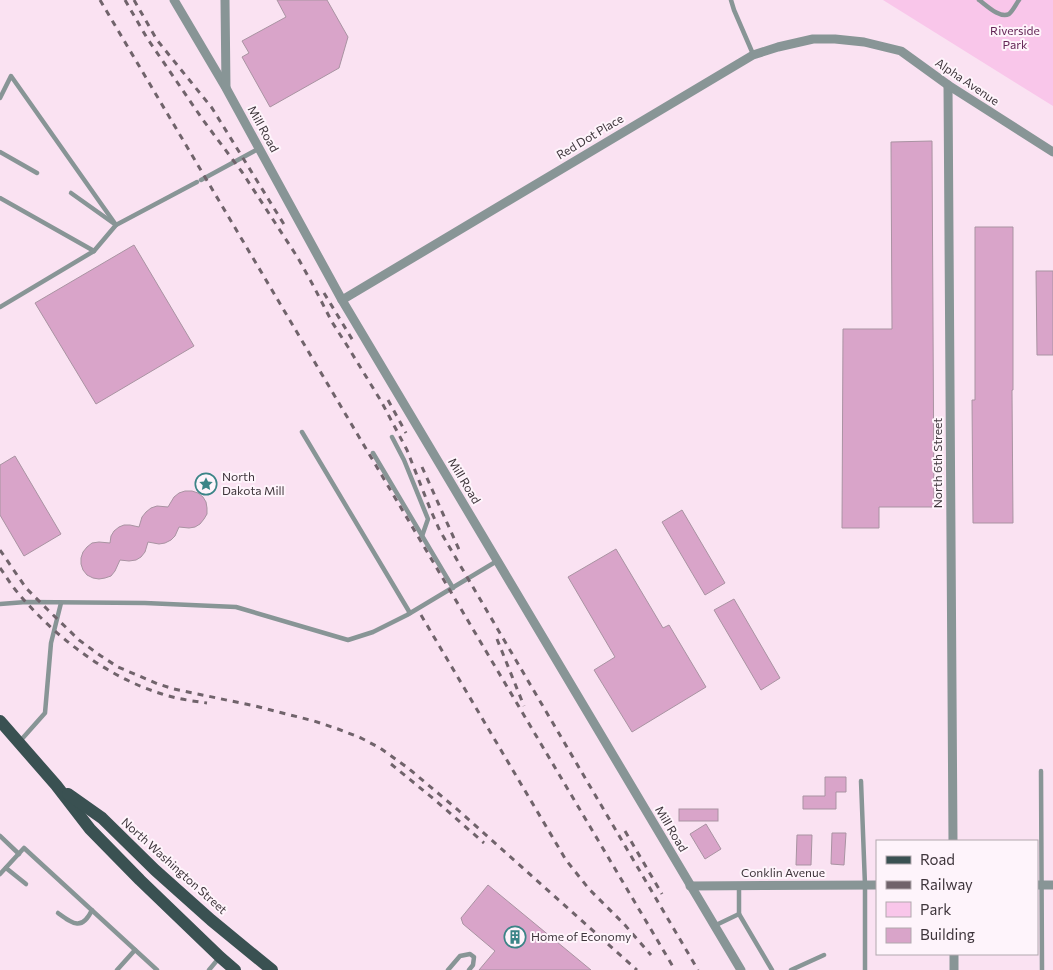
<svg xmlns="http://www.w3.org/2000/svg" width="1053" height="970" font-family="Commissioner,sans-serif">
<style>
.green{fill:#f9c6ea}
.building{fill:#d9a4c9;stroke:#a993a2}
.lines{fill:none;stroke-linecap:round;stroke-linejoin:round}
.service{stroke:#889596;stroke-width:4.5}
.minor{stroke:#889596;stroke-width:9}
.primary{stroke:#3a5152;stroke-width:12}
.rail{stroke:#70636b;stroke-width:3;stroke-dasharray:6 6;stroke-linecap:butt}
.labels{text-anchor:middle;stroke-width:4;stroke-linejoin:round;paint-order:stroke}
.park-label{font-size:12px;fill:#642656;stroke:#fef4fb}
.street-label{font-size:12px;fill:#3e353b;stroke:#fef4fb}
.poi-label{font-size:12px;fill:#3e353b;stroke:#fef4fb;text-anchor:start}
</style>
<rect width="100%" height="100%" fill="#fae2f2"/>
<path class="green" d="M883 0H1053V106Z"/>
<g class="building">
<path d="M277 0H327L348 37 339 68 270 107 242 57 249 53 242 41 286 17Z"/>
<path d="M932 141 934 507H879V528H842L843 329H892L891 142Z"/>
<path d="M975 227H1013V390H1012L1013 523H973L972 400H975Z"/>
<path d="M134 245 194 346 96 404 35 303Z"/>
<path d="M1036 271H1053V355H1037Z"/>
<path d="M15 456 61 534 24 556 0 515V465Z"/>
<path d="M185 491H192L198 493 203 497 206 502 207 508V514L204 519 200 524 195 527 189 528 179 527 175 536 171 540 165 543 159 544 148 542 145 552 141 557 136 560 129 561 120 560 115 571 111 576 105 578 99 579 93 578 87 575 83 570 81 564V558L83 552 87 547 92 543 99 542 110 543 111 536 114 531 119 527 124 525H130L139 527 142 517 146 512 151 508 157 506 168 507 174 497 179 493Z"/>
<path d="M682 510 725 583 705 595 662 522Z"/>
<path d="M616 549 663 628 669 625 706 687 632 732 594 670 615 657 568 577Z"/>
<path d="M734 599 780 678 761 690 714 610Z"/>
<path d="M825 777H846V792H836V809H803V796H825Z"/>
<rect x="679" y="809" width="39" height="12"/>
<path d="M706 824 721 849 705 859 690 834Z"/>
<path d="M832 833H846L844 865 831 864Z"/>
<path d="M797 835H812L811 865H796Z"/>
<path d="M488 885 591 970H479L495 951 463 924 461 918Z"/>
</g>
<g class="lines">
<g class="service">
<path d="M731 0 734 10 753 54"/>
<path d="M979 0C986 5 1000 19 1009 14 1013 11 1016 4 1019 0"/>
<path d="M0 98 11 76 116 225 94 251"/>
<path d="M0 152 37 173"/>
<path d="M201 180 260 148"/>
<path d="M71 193 116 225 197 182"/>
<path d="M0 198 94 251 0 307"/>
<path d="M302 432 410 613"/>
<path d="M392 437 404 460 428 519 422 536"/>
<path d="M373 453 453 588"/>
<path d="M0 604 26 602 145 603 236 607 348 640 373 632 407 615 497 561"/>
<path d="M21 740 45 713 51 643 61 603"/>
<path d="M1041 771 1042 970"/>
<path d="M861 781 865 885V970"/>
<path d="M0 836 19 854"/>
<path d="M6 868 26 884"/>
<path d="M0 874 24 848 157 970"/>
<path d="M58 913C73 924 82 931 92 910"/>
<path d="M739 914V885"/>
<path d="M714 926 739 914 772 970"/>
<path d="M117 970 135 950"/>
<path d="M209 970 219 958"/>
<path d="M448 970 460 956 470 954 474 957 473 965 469 970"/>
<path d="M791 970 824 955"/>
</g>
<g class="minor">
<path d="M174 0 226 88 342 300 741 970"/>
<path d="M225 0 226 87"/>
<path d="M948 85 953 841"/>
<path d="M342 300 753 55 778 47 813 39H835L864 42 901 51 948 85 1053 152"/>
<path d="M1037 885H1053"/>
<path d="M690 886 877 885"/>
<path d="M954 954V970"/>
</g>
<g class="primary">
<path d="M0 721 56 785 90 829 140 880 220 957 235 970"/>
<path d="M68 794 102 818 155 870 211 920 272 970"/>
</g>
<g class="rail">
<path d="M100 0 675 970"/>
<path d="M125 0 147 38 203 120 242 172 298 258 314 287 332 322 348 347 381 401 407 450 431 511 440 531 698 970"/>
<path d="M134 0 157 40 212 108 285 226"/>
<path d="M324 293 355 344"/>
<path d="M388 400 406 433"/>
<path d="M422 467 461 554"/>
<path d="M0 550 26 588 48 610 79 640 101 656 118 667 158 684 174 689 255 706 314 721 338 729 361 738 380 748 408 768 458 810 637 970"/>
<path d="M0 568C6 576 11 585 18 593 55 637 107 677 162 694 177 699 193 701 207 703"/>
<path d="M421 615 566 860 589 889 624 924 651 955"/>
<path d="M497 639 524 706"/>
<path d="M391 764 435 800 484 843"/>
<path d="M625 831 662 894"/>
</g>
</g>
<defs>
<g id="sight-ring" transform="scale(1.125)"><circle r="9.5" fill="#fef4fb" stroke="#3b8487" stroke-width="1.5"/><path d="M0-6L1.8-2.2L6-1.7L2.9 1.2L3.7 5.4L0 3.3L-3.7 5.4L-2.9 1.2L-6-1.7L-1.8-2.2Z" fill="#3b8487"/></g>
<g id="building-ring" transform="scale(1.125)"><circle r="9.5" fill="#fef4fb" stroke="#3b8487" stroke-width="1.5"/><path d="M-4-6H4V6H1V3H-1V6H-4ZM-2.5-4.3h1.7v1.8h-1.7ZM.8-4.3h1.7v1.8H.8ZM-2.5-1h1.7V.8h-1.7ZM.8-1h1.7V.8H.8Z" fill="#3b8487"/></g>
</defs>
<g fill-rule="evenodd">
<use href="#sight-ring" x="206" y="484"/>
<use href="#building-ring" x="515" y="937"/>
</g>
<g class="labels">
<g class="park-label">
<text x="1015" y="35">Riverside<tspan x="1015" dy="14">Park</tspan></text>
</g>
<g class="street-label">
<text transform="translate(967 82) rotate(34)" y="4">Alpha Avenue</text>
<text transform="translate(263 129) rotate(61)" y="4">Mill Road</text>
<text transform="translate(590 137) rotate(-31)" y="4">Red Dot Place</text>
<text transform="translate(938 463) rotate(-90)" y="4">North 6th Street</text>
<text transform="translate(464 481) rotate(59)" y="4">Mill Road</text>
<text transform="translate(671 829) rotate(59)" y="4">Mill Road</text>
<text transform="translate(174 866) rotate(42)" y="4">North Washington Street</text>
<text x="783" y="877">Conklin Avenue</text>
</g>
<g class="poi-label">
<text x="222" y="481">North<tspan x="222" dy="14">Dakota Mill</tspan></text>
<text x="531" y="941">Home of Economy</text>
</g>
</g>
<rect x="876" y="840" width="162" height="115" fill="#fef4fb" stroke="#b1a8ae"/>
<rect x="886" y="856" width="25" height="8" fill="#3a5152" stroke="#b1a8ae"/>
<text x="920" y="865" font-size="15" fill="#3e353b">Road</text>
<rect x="886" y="881" width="25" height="8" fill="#70636b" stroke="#b1a8ae"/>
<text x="920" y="890" font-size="15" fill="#3e353b">Railway</text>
<rect x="886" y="902" width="25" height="15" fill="#f9c6ea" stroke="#b1a8ae"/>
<text x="920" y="915" font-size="15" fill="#3e353b">Park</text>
<rect x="886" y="928" width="25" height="15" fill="#d9a4c9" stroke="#b1a8ae"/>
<text x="920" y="940" font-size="15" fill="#3e353b">Building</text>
</svg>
